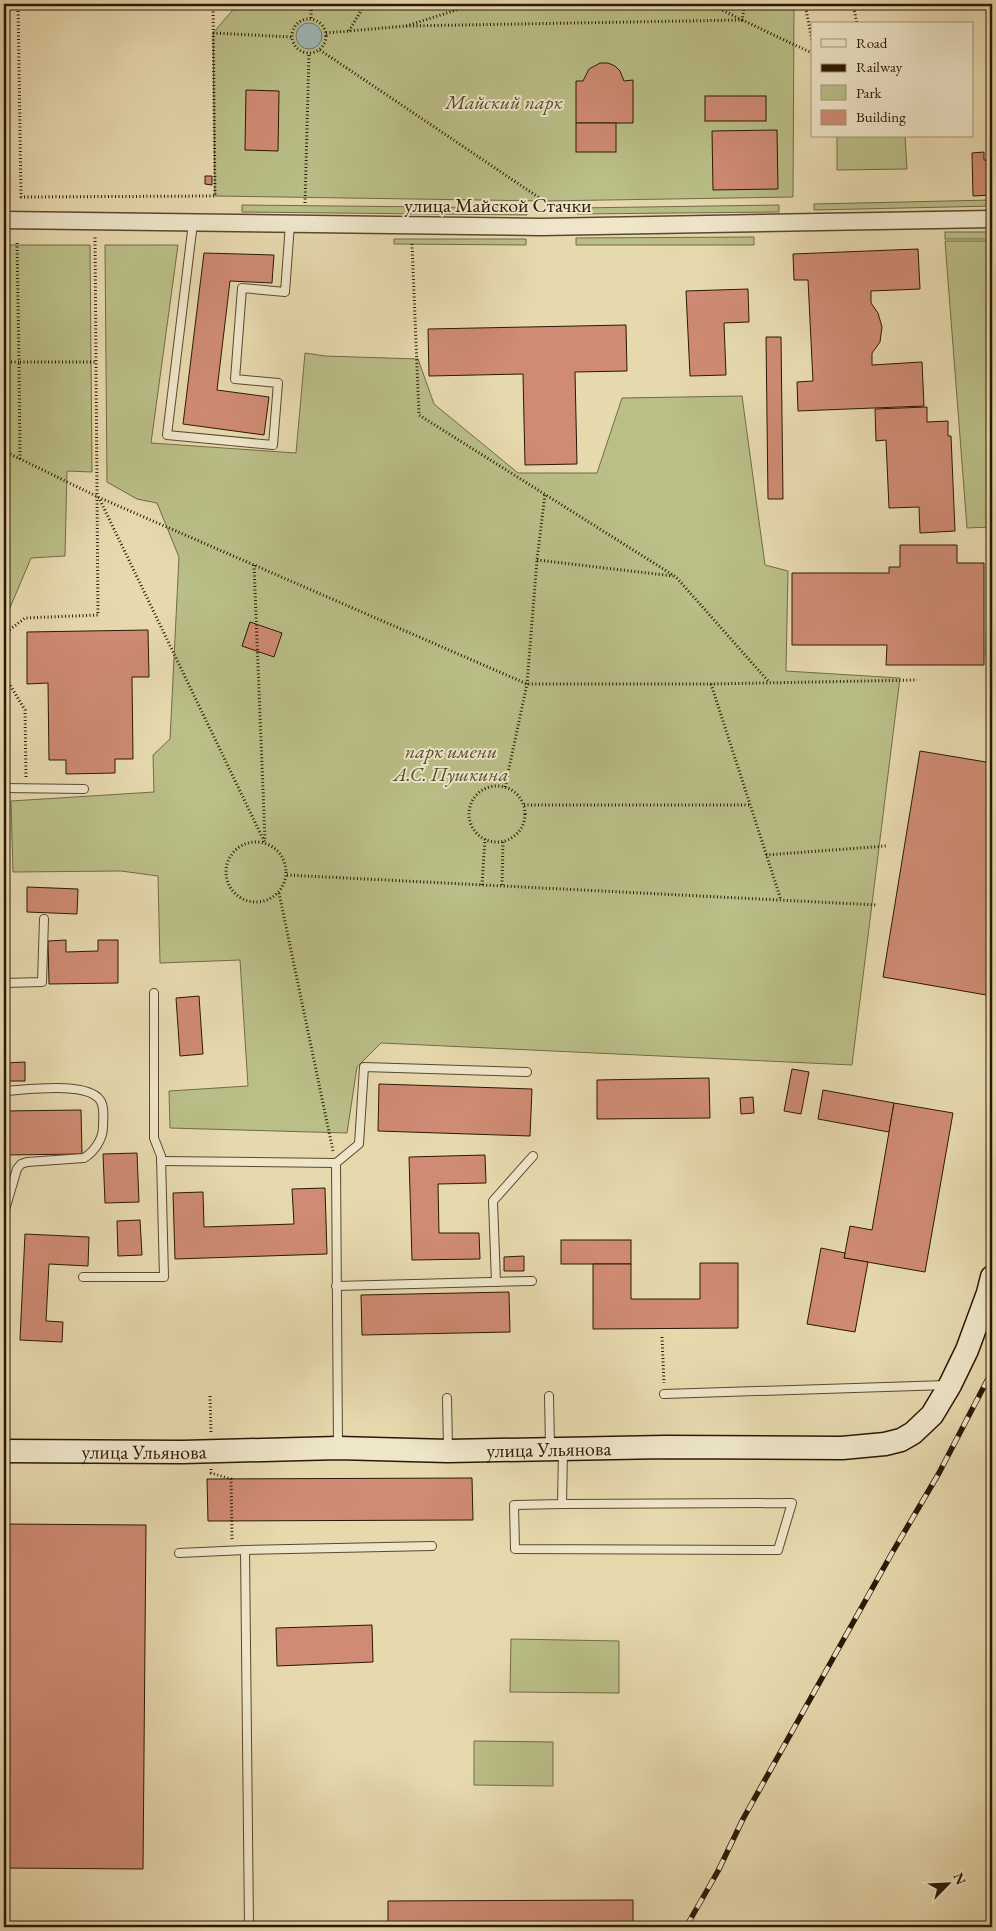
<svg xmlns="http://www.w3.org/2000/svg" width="996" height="1931" font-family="'EB Garamond',serif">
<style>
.green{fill:#babe87;stroke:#726b46}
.water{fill:#9db7b6;stroke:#6f776f}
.building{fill:#cf8b73;stroke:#2b1804}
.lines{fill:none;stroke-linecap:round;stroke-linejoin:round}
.service-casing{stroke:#5a482e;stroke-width:10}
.minor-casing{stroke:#5a482e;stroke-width:19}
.secondary-casing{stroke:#2b1804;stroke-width:25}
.path{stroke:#2b1804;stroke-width:3;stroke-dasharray:1 2.5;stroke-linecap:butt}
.service{stroke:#efe6ca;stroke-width:8}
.minor{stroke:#efe6ca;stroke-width:16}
.secondary{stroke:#efe6ca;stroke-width:22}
.rail-casing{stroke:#2b1804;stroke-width:5.5}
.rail{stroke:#efe6ca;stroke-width:4;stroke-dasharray:11;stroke-linecap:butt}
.labels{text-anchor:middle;stroke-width:4;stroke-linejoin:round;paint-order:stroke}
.park-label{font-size:20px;font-style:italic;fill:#564a2b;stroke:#efe6ca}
.street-label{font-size:20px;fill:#2b1804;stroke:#efe6ca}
</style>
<rect width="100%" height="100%" fill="#e7d9ae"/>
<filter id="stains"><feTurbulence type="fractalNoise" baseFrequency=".004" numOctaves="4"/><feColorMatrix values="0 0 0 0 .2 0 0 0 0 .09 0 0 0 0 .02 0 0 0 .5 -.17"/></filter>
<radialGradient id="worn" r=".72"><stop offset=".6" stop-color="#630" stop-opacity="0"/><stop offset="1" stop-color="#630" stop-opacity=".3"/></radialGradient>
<g class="green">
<path d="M238 4H794L793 197 544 201 215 196 213 33Z"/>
<path d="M837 136H905L907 169 837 170Z"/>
<path d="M992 200V206L814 210V204Z"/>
<path d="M242 205 527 208V215L242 212Z"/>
<path d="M779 205V212L577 214 576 208Z"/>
<rect x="945" y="232" width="47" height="7"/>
<path d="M754 237V245H576V238Z"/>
<path d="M394 239H526V245L394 244Z"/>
<path d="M945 241H992V527L967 528Z"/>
<path d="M4 245H90L92 472 67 471 65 556 31 558 4 622Z"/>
<path d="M105 245H178L151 443 296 453 305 353 325 356 418 359 434 404 518 473H597L622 398 742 396 765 565 788 571 786 671 900 678 852 1065 381 1043 357 1067 347 1133 170 1128 169 1091 248 1086 240 960 160 963 158 876 121 871 13 872 11 801 154 792 153 755 170 739 179 557 157 503 137 499 107 482Z"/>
<path d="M988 555H992V657L986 656Z"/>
<path d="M511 1639 619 1641V1693L510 1692Z"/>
<path d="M474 1741 553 1742V1786L474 1785Z"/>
</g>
<circle class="water" cx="309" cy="36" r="13"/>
<g class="building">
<path d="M989 4H992V22Z"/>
<path d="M600 63H608L615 66 620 71 624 81 633 80V123H576V81H583L589 69Z"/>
<path d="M246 90 279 91 278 151 245 150Z"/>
<rect x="705" y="96" width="61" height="25"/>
<rect x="576" y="123" width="40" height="29"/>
<path d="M777 130 778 189 713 190 712 131Z"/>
<path d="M984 152V160H992V195L973 196 972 153Z"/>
<path d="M205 176H212V185L205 184Z"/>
<path d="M918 249 920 289 871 291V303L878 313 882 327 880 342 872 353V365L922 362 924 406 798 411 797 382 813 381 808 280H794L793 254Z"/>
<path d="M204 253 274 255 272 283 230 281 217 390 269 397 264 435 183 424Z"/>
<path d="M748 289 749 322 724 323 726 375 690 376 686 291Z"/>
<path d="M626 325 627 371 575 372 577 464 525 465 523 374 429 376 428 329Z"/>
<path d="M766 337H781L783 499H768Z"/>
<path d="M927 407V422L948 421V436H951L955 531 920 533 919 507 889 508 886 440 876 441 875 409Z"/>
<path d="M900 545H957V563H984V665H886L887 645H792V573H889V567H900Z"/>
<path d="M250 622 282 633 274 657 242 646Z"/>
<path d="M148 630 149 677H132L133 759H115V773L66 774V760H49L48 683 27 684V632Z"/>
<path d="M920 751 992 763V996L883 977Z"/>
<path d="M27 887 78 889 77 914 27 912Z"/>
<path d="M66 940V952L98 951V940H118V983L49 984 48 941Z"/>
<path d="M199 996 203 1054 180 1056 176 998Z"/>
<path d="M25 1062V1081H5V1087H4V1063Z"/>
<path d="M792 1069 809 1072 801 1114 784 1111Z"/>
<path d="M709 1078 710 1118 597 1119V1080Z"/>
<path d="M379 1084 532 1089 530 1136 378 1131Z"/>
<path d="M823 1090 894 1103 889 1132 818 1119Z"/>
<path d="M753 1097 754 1113 741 1114 740 1098Z"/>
<path d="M894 1103 953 1113 925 1272 844 1258 850 1226 872 1230Z"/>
<path d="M81 1110 82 1154 4 1155V1111Z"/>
<path d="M137 1153 139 1202 105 1203 103 1154Z"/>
<path d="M485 1155 486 1183 438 1184 439 1233H479L480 1259 412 1260 409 1157Z"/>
<path d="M325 1188 327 1254 175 1259 173 1193 203 1192 204 1227 294 1224 292 1189Z"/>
<path d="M140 1220 142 1255 118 1256 117 1221Z"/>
<path d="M25 1234 89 1237 88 1266 49 1264 46 1321 63 1322 62 1342 20 1340Z"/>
<rect x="561" y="1240" width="70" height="24"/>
<path d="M821 1248 845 1253 844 1258 868 1262 855 1332 807 1324Z"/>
<path d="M524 1256V1271H504V1257Z"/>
<path d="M700 1263H738V1328L593 1329V1264H631V1299H700Z"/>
<path d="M509 1292 510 1332 362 1335 361 1295Z"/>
<path d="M472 1478 473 1520 208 1521 207 1479Z"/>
<path d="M4 1524 146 1525 143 1869 4 1868Z"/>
<path d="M372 1625 373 1662 277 1666 276 1628Z"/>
<path d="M633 1900V1927H388V1901Z"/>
</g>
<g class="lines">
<g class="service-casing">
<g id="service">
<path d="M193 223 167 435 273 445 278 383 235 379 242 288 285 292 290 224"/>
<path d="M4 788 84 789"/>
<path d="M4 983 42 982 44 919"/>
<path d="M4 1091C26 1090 87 1081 100 1100 105 1107 103 1119 103 1127 103 1139 94 1152 84 1158L27 1162 21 1164 17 1169 4 1213"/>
<path d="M161 1161 336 1163 359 1144 364 1067 527 1072"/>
<path d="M336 1163 338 1446"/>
<path d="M83 1277H164L161 1156 154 1138V993"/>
<path d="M496 1282 493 1201 533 1156"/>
<path d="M336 1286 532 1281"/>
<path d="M664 1394 947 1385"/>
<path d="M549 1396 550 1446"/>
<path d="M447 1398 448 1449"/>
<path d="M562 1504 514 1505 515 1549 778 1550 792 1503 562 1504 563 1451"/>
<path d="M179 1553 245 1550"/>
<path d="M249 1927 245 1550 432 1546"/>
</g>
</g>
<g class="minor-casing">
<path id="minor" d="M4 220 541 227 992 219"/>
</g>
<g class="secondary-casing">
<g id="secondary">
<path id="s1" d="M4 1451 183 1452 338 1448 448 1451 665 1447 842 1448 885 1444 901 1440 913 1433 932 1415 950 1385 967 1350 988 1293 992 1277"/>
</g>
</g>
<g class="path">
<path d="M18 4 21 197 215 196 213 4"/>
<path d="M451 4 453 11"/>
<path d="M710 4 742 20 745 4"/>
<path d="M805 4 812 41"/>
<path d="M853 4 857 24"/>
<path d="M311 18V4"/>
<circle cx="309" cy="36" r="17"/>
<path d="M406 26 742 20 812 53"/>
<path d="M349 31 365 4"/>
<path d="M213 33 292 37"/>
<path d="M326 33 406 26 475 4"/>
<path d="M320 50 544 201"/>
<path d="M305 203 309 53"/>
<path d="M412 244 419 415 676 577 769 682"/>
<path d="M4 362H19L17 242"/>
<path d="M4 451 98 497 527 684H711L917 680"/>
<path d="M20 459 19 362H97"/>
<path d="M100 500 265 843"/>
<path d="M537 560 673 576"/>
<path d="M254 565 265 840"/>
<path d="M4 634 25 618 98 615 95 237"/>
<path d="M5 634 7 680 25 710 26 777"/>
<path d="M711 684 781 900"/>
<circle cx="497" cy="814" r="28"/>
<path d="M505 787 527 684 537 560 545 494"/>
<path d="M524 805H750"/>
<circle cx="256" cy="872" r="30"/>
<path d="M766 855 886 846"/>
<path d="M287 875 877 905"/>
<path d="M482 885 485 839"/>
<path d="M502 885 503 841"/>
<path d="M279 893 333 1151"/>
<path d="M662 1337 664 1383"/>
<path d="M210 1396 211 1432"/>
<path d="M211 1469V1473L231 1479 232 1540"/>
</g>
<use href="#service" class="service"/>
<use href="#minor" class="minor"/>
<use href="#secondary" class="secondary"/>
<g class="rail-casing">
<path id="rail" d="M686 1927 718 1871 743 1819 892 1553 939 1473 992 1371"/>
</g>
<use href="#rail" class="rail"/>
</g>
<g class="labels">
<g class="park-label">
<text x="504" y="109">Майский парк</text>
<text x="451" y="758">парк имени<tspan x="451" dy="23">А.С. Пушкина</tspan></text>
</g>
<g class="street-label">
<text x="498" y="212">улица Майской Стачки</text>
<text dy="7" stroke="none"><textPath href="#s1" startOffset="545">улица Ульянова</textPath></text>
<text dy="7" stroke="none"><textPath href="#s1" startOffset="140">улица Ульянова</textPath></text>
</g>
</g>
<rect width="996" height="1931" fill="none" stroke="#e7d9ae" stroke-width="20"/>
<rect x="5" y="5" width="986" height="1921" fill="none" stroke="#2b1804" stroke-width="2.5"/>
<rect x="10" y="10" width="976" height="1911" fill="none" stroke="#2b1804"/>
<rect x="811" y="22" width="162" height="115" fill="#efe6ca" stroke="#a1947b"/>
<rect x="821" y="39" width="25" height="8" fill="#efe6ca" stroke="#a1947b"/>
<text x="856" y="48" font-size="15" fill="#2b1804">Road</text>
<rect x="821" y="64" width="25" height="8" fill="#2b1804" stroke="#a1947b"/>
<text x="856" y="72" font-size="15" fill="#2b1804">Railway</text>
<rect x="821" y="85" width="25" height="15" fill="#babe87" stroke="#a1947b"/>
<text x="856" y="98" font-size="15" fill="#2b1804">Park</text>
<rect x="821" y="110" width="25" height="15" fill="#cf8b73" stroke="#a1947b"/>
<text x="856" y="122" font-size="15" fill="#2b1804">Building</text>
<g transform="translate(948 1884) rotate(66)" stroke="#efe6ca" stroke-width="4" paint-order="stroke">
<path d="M0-4L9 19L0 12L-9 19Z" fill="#2b1804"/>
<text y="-8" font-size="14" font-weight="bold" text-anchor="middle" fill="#2b1804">N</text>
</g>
<rect width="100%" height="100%" filter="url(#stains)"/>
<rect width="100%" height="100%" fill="url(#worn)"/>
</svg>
